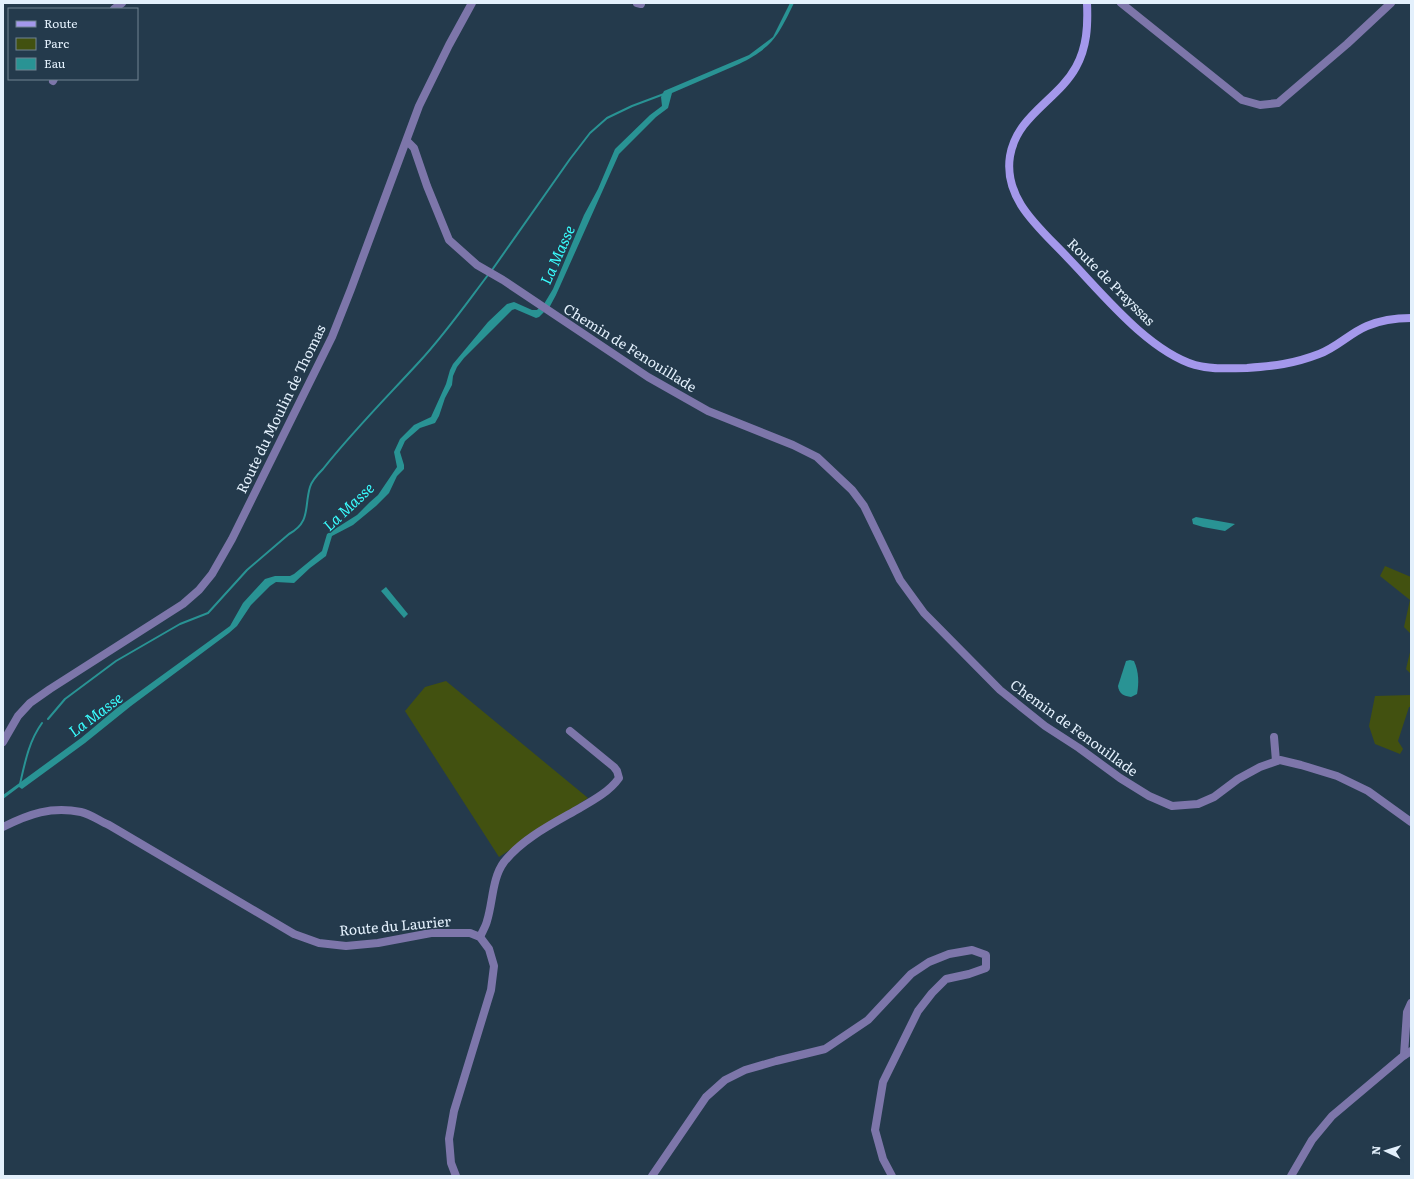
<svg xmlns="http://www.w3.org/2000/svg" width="1414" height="1179" font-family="Literata,serif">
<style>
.green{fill:#425110}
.water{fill:#299394}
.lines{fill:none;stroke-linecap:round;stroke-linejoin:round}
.stream{stroke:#299394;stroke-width:2}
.minor{stroke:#7d76aa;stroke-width:8}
.secondary{stroke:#a498eb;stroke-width:8}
.labels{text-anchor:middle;stroke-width:3;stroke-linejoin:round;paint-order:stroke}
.street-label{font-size:14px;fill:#e3f0fc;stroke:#243a4c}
.water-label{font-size:15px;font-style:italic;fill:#39fdfe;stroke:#243a4c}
</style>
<rect width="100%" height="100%" fill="#243a4c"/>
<g class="green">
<path d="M1385 566 1411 577V634L1404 627 1410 600 1380 576Z"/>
<path d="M1411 648V674L1406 669Z"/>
<path d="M446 681 588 798 499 857 405 711 425 687Z"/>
<path d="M1411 695V707H1409L1398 741 1403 749 1400 754 1375 744 1369 726 1375 696Z"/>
</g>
<g class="water">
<path d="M790 3H794C778 36 773 47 739 64L672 93 668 108 656 117 619 154 556 295 549 308 544 304 553 289 584 215 598 189 615 149 650 115 662 106 661 97 664 91 749 55 773 37Z"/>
<path d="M514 302 532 310H537L539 308 544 312 539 317 536 318 515 309 512 310 464 358 457 367 453 376 452 385 445 398 439 416 435 423 420 428 405 441 400 452 404 465V469L397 476 389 493 376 506 353 525 332 536 326 556 310 568 294 583 276 582 270 586 251 605 237 626 229 633 131 706 85 743 22 789 19 787 3 799V795L81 738 117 708 230 626 243 603 265 579 275 576H290L294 574 322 551 327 534 357 515 370 502 378 495 397 467 394 452 400 439 414 425 431 417 446 384 450 370 453 364 488 322 507 304Z"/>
<path d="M1196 517 1235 524 1225 531 1203 527 1193 524 1192 519Z"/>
<path d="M386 587 408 614 404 618 381 591Z"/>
<path d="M1130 660 1134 661C1139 672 1139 683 1137 694L1131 697C1124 696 1119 694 1118 686L1126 661Z"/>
</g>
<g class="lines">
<g class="stream">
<path d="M492 270 570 159 590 133 607 118 632 106 664 94"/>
<path d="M48 719 65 699 116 661 180 624 208 613 247 570 289 534C311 522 304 507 310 487 312 480 318 474 323 469 353 431 387 397 420 361 445 334 466 304 488 275"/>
<path d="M20 784C25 762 29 741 42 723"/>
</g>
<g class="minor">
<path d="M637 3 641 4"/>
<path d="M1121 3 1242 100 1260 105 1278 103 1347 44 1391 3"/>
<path d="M114 9 122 3"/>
<path d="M53 81 54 79"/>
<path d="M407 141 414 148 427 186 449 240 477 265 503 280 648 377 708 411 793 445 817 457 852 490 864 506 900 580 924 613 1000 690 1045 726 1079 748 1120 778 1149 796 1172 806 1198 804 1214 797 1238 779 1260 767 1280 760 1301 765 1337 776 1368 791 1411 822"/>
<path d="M1274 737 1276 761"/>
<path d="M3 742 18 716 30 703 50 689 183 604 199 590 212 574 232 539 332 337 351 289 419 106 449 45 472 3"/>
<path d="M3 827C29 814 51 806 81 812 90 814 100 821 109 825L294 934 319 943 346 946 378 943 431 933H470L480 937 489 949 494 966 491 990 454 1111 449 1139 451 1163 456 1176"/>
<path d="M480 937C482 932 486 926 487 921 493 902 492 878 504 862 523 838 554 823 580 808 594 800 610 791 619 778L617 771 614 767 570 731"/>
<path d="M1404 1055 1407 1012 1411 1003"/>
<path d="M652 1176 706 1097 725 1080 745 1070 776 1061 825 1049 868 1020 911 974 929 962 949 954 972 950 986 955V968L969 974 946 979 932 993 918 1011 883 1082 875 1130 883 1159 892 1176"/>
<path d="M1291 1176 1312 1140 1332 1116 1402 1057 1411 1051"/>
</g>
<path class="secondary" d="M1087 3C1088 26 1087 47 1076 67 1058 100 1017 115 1010 156 1003 200 1041 229 1068 258 1102 293 1147 350 1195 365 1212 370 1230 368 1247 368 1274 366 1293 364 1319 354 1336 348 1350 333 1367 326 1381 320 1395 318 1411 318"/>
</g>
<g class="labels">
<g class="street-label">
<text transform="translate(1111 282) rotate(45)" y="5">Route de Prayssas</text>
<text transform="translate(630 348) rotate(32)" y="5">Chemin de Fenouillade</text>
<text transform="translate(281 409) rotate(-64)" y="5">Route du Moulin de Thomas</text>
<text transform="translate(1074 728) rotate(36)" y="5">Chemin de Fenouillade</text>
<text transform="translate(395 926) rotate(-5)" y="5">Route du Laurier</text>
</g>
<g class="water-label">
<text transform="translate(558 255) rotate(-66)" y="5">La Masse</text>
<text transform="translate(349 507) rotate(-43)" y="5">La Masse</text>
<text transform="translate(96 715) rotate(-37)" y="5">La Masse</text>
</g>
</g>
<rect width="1414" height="1179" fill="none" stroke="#e3f0fc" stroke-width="8"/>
<rect x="8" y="8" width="130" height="72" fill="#243a4c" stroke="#708392"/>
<rect x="16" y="21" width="20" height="6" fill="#a498eb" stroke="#708392"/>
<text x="44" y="28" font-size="12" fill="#e3f0fc">Route</text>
<rect x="16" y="38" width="20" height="12" fill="#425110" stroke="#708392"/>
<text x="44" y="48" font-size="12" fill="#e3f0fc">Parc</text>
<rect x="16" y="58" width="20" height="12" fill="#299394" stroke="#708392"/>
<text x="44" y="68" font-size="12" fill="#e3f0fc">Eau</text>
<g transform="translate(1386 1151) rotate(274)" stroke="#243a4c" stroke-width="3" paint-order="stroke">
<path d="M0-3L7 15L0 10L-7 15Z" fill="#e3f0fc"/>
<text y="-6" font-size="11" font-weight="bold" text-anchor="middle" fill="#e3f0fc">N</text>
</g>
</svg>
